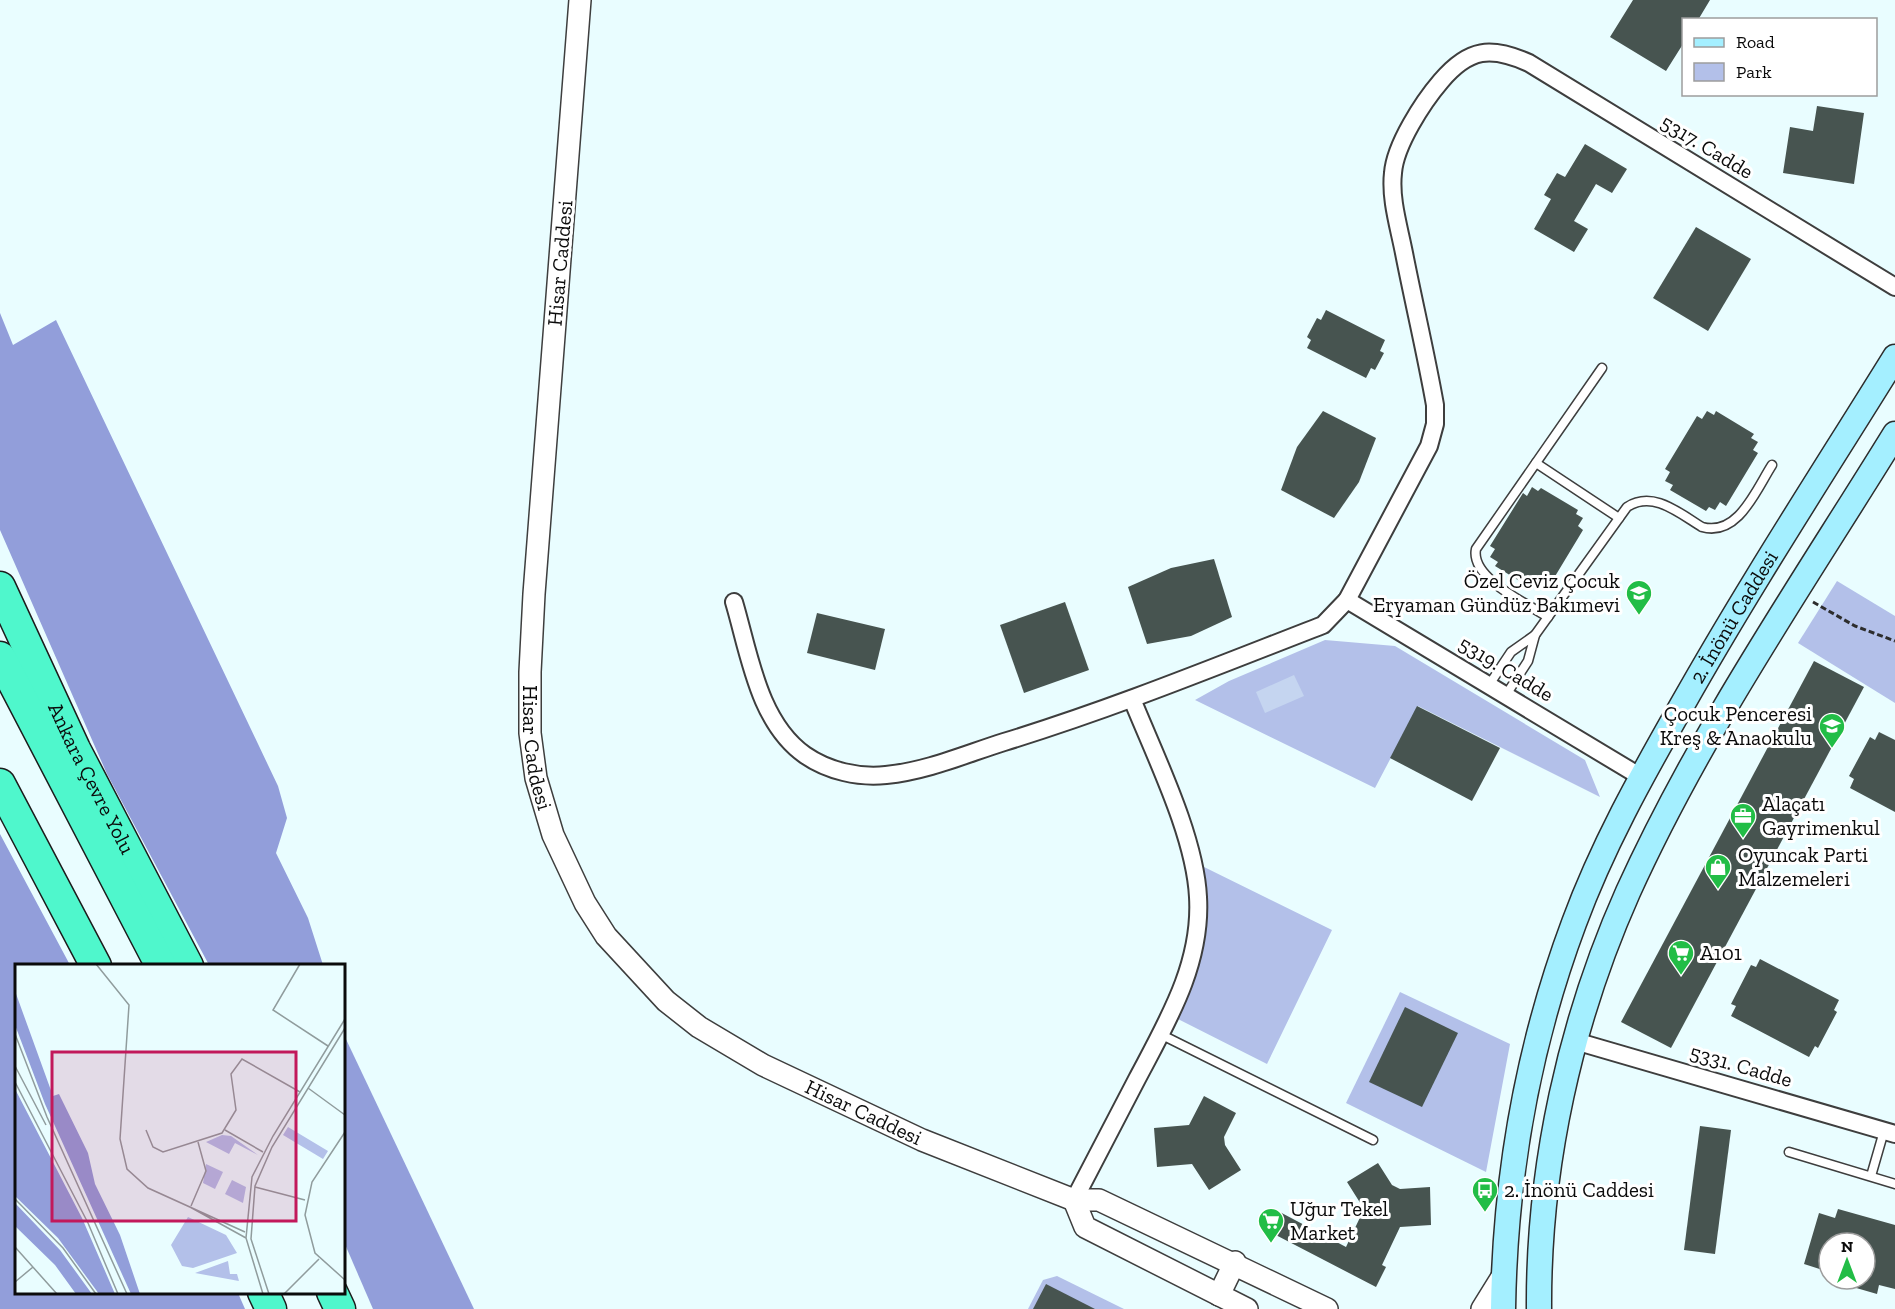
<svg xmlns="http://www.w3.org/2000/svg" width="1895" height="1309" font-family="'Zilla Slab',serif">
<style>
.green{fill:#b3c0e9}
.forest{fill:#929eda}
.pitch{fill:#c5d5f0}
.building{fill:#475450}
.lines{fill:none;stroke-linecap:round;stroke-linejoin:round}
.service-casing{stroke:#3e3e3e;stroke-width:11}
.minor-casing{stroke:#3e3e3e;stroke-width:20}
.tertiary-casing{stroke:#3e3e3e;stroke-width:24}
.secondary-casing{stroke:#2d2d2d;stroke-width:27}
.motorway-casing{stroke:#1c1c1c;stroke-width:33}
.path{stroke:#2d2d2d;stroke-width:3;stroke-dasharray:6 3;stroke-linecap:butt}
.service{stroke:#fff;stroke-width:8}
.minor{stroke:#fff;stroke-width:16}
.tertiary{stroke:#fff;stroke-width:21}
.secondary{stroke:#a4efff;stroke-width:24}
.motorway{stroke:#4ff7cc;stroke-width:30}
.labels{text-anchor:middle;stroke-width:6;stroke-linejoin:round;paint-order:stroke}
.street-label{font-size:21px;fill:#0b0b0b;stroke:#fff}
.poi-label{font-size:21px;fill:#0b0b0b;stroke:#fff;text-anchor:start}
.inset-road{fill:none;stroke:#909c9d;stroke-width:1.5}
.view{fill:#c2185b;fill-opacity:0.15;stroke:#c2185b;stroke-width:3}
.inset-edge{fill:none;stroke:#0b0b0b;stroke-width:3}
</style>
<rect width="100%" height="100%" fill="#e9fdff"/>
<g class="green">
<path d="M1837 581 1895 616V703L1798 643Z"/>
<path d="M1325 640 1395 646 1585 760 1600 797 1418 706 1375 788 1195 700 1229 681Z"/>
<path d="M1200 865 1332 930 1267 1064 1172 1016 1191 975Z"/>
<path d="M1400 992 1510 1044 1486 1172 1346 1103Z"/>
<path d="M1057 1276 1124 1309H1028L1043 1280Z"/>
</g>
<g class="forest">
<path d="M0 313 13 345 56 320 278 786 287 818 276 853 308 918 323 965H209L107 774 0 530Z"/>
<path d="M0 834 70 965 16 966V1292L238 1293 245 1309H0Z"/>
<path d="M344 1035 474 1309H373L344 1242Z"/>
</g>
<path class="pitch" d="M1294 675 1304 696 1265 713 1256 692Z"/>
<g class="building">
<path d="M1633 0H1710L1698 20H1683V44L1666 71 1610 37Z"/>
<path d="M1817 106 1864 113 1854 184 1783 173 1790 127 1813 131Z"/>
<path d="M1585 144 1627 169 1612 193 1596 184 1574 221 1588 229 1574 252 1534 229 1551 199 1544 195 1557 173 1565 177Z"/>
<path d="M1696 227 1751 259 1708 331 1653 298Z"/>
<path d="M1326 310 1385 340 1380 351 1384 353 1375 370 1371 368 1366 378 1307 348 1311 340 1307 337 1317 318 1321 320Z"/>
<path d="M1323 411 1376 438 1359 482 1334 518 1281 490 1297 447Z"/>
<path d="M1707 411 1714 415 1716 411 1754 434 1751 438 1758 442 1753 450 1758 453 1726 506 1720 502 1715 510 1709 507 1706 511 1670 490 1673 485 1665 481 1670 472 1665 469 1697 416 1702 419Z"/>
<path d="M1532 487 1538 491 1541 488 1578 510 1576 514 1583 518 1578 526 1583 530 1551 583 1545 579 1540 587 1534 583 1531 588 1495 566 1498 562 1490 557 1495 549 1490 546 1523 493 1527 496Z"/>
<path d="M1214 559 1232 617 1191 636 1147 644 1128 587 1171 568Z"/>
<path d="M1065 602 1089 670 1024 693 1000 625Z"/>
<path d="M817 613 885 629 875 670 807 653Z"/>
<path d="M1814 661 1864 687 1671 1048 1621 1022Z"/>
<path d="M1417 706 1500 748 1472 801 1390 758Z"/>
<path d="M1879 732 1895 740V812L1850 788 1854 779 1849 776 1870 737 1875 740Z"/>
<path d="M1760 959 1839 1000 1834 1010 1837 1012 1818 1048 1815 1046 1809 1057 1731 1016 1736 1006 1731 1004 1751 965 1756 967Z"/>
<path d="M1405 1007 1458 1033 1422 1107 1369 1082Z"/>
<path d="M1204 1096 1236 1113 1224 1137 1225 1145 1241 1170 1209 1190 1192 1164 1157 1167 1154 1128 1189 1125Z"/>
<path d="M1700 1126 1731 1130 1715 1254 1684 1250Z"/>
<path d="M1378 1163 1392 1185 1400 1189 1430 1187 1431 1225 1400 1227 1382 1265 1386 1267 1376 1287 1266 1230 1276 1210 1346 1247 1364 1209 1347 1182Z"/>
<path d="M1838 1209 1895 1225V1289L1879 1285 1877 1294 1839 1283V1279H1865V1243H1829V1272L1804 1264 1819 1213 1835 1218Z"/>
<path d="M1046 1284 1095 1309H1033Z"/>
</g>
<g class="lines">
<g class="service-casing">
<g id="service">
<path d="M1536 463 1619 518"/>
<path d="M1548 617C1526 603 1470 578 1476 549L1602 368"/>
<path d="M1535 635 1627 507C1653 490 1679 513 1702 527 1738 537 1756 490 1772 465"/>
<path d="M1489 685 1511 652 1535 635 1528 661 1506 695"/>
<path d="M1160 1034 1373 1140"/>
<path d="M1789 1152 1895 1184"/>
<path d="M1871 1176 1884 1131"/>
</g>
</g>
<g class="minor-casing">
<g id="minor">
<path d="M1347 600 1641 777"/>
<path d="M734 602C749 652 758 722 805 755 828 771 859 778 886 775 927 771 966 754 1004 742 1112 709 1217 666 1323 625L1347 600 1429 446 1435 424V405C1426 354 1414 304 1404 253 1399 227 1390 199 1393 173 1395 145 1423 102 1441 81 1469 48 1491 46 1529 63L1895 287"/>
<path d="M1575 1041 1895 1134"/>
<path d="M1074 1200C1095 1160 1116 1120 1137 1079 1167 1022 1202 964 1198 897 1195 836 1155 756 1132 699"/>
</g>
</g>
<g class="tertiary-casing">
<g id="tertiary">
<path id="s1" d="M580 0 534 594 530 672V733L536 778 553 835 585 903 606 936 666 1001 699 1027 763 1065 922 1140 1074 1200H1099L1327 1309"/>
<path d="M1074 1200 1085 1227 1247 1309"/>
<path d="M1219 1295 1235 1262"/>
<path d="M1482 1309 1505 1272"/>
</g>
</g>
<g class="secondary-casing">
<g id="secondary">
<path id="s2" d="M1503 1309C1505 1178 1528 1046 1574 923 1602 847 1641 777 1681 707 1748 588 1823 473 1895 357"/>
<path d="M1539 1309C1538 1167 1570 1022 1628 892 1701 731 1803 583 1895 434"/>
</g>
</g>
<g class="motorway-casing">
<g id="motorway">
<path id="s3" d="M0 587 75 749 188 966"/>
<path d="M0 657 161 966"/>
<path d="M0 784 96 966"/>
<path d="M263 1292 271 1309"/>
<path d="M332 1292 340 1309"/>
</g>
</g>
<path class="path" d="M1813 602 1855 626 1895 641"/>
<use href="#service" class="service"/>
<use href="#minor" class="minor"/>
<use href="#tertiary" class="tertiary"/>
<use href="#secondary" class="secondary"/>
<use href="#motorway" class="motorway"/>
</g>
<defs>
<g id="school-pin" transform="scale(1.35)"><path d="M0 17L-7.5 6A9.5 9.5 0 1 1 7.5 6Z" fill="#22bd46" stroke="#fff"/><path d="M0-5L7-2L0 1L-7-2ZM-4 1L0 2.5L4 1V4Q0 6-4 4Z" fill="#fff"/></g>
<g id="office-pin" transform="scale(1.35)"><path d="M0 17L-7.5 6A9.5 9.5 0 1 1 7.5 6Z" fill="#22bd46" stroke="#fff"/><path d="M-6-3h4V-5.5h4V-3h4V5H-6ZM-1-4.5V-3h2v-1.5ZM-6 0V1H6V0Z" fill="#fff"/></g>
<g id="shop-pin" transform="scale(1.35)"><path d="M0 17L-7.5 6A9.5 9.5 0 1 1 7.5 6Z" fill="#22bd46" stroke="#fff"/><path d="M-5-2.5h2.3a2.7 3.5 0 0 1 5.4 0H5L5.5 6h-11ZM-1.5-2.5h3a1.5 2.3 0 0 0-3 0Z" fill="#fff"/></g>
<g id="supermarket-pin" transform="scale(1.35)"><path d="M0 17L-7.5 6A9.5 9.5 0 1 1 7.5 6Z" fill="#22bd46" stroke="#fff"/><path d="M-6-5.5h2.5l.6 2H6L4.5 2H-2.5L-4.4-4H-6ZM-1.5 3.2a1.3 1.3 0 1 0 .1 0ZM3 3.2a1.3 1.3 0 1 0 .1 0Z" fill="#fff"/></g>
<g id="bus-pin" transform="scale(1.35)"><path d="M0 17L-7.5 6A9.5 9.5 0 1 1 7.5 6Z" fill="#22bd46" stroke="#fff"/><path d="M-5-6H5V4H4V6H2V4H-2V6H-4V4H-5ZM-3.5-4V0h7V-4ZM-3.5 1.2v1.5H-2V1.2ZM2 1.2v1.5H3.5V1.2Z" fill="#fff"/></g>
</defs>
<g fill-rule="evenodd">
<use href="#school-pin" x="1639" y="593"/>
<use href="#school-pin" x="1832" y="726"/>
<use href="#office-pin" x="1743" y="816"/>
<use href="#shop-pin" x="1718" y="867"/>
<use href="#supermarket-pin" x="1681" y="953"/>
<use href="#bus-pin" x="1485" y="1190"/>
<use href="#supermarket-pin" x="1271" y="1221"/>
</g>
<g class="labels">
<g class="street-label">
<text transform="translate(1707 147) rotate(31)" y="7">5317. Cadde</text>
<text transform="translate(560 263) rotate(-85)" y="7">Hisar Caddesi</text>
<text dy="7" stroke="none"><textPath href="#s2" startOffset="740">2. İnönü Caddesi</textPath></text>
<text transform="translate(1506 669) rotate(31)" y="7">5319. Cadde</text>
<text dy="7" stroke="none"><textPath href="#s1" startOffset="750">Hisar Caddesi</textPath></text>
<text dy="7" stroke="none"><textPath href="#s3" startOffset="212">Ankara Çevre Yolu</textPath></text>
<text transform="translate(1741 1066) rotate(16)" y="7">5331. Cadde</text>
<text dy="7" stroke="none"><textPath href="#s1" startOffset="1270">Hisar Caddesi</textPath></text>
</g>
<g class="poi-label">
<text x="1620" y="588" text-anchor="end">Özel Ceviz Çocuk<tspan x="1620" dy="24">Eryaman Gündüz Bakımevi</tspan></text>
<text x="1812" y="721" text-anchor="end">Çocuk Penceresi<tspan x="1812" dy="24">Kreş &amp; Anaokulu</tspan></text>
<text x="1762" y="811">Alaçatı<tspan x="1762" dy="24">Gayrimenkul</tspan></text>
<text x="1738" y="862">Oyuncak Parti<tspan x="1738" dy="24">Malzemeleri</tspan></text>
<text x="1700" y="960">A101</text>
<text x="1504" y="1197">2. İnönü Caddesi</text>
<text x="1290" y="1216">Uğur Tekel<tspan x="1290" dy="24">Market</tspan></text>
</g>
</g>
<g transform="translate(15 964)">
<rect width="330" height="330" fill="#e9fdff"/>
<path d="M273 163 313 187 308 195 268 171ZM207 171 216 172 243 191 220 179 214 190 191 178ZM191 200 208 208 200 225 188 219ZM217 216 231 223 228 239 210 230ZM173 253 211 271 222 289 178 304 167 302 156 281ZM213 297 215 310H222L224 317 180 309Z" fill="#b3c0e9"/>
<path d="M0 27 38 132 44 130 73 189 80 220 105 271 125 330H116L30 140 0 61ZM0 125 67 254 100 330H84L43 274 0 232ZM0 239 45 286 77 330H61L40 301 0 262Z" fill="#929eda"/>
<path class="inset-road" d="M81 0 114 41 105 175 112 205 133 224 230 268M285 0 258 46 313 82M0 70 32 153 112 330M0 102 31 161M0 118 73 259 103 330M293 124 330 151M131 166 138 183 148 188 207 169 221 146 216 110 227 95 285 128M210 166 248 188M330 168 297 218 290 251 300 289 330 316M240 223 290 236M0 235 48 284 81 330M176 242 191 207 183 178M175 243 231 274M0 283 42 330M0 318 18 303M248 330 231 274 237 213 258 172 330 55M254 330 236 275 240 222 257 183 330 64M269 330 304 295"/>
<path class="view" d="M37 88H281V257H37Z"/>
<rect width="330" height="330" class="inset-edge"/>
</g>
<rect x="1682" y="18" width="195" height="78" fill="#ffffff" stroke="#9d9d9d" stroke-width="1.5"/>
<rect x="1694" y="38" width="30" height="9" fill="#a4efff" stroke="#9d9d9d" stroke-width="1.5"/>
<text x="1736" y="48" font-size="18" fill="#0b0b0b">Road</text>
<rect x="1694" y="63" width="30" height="18" fill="#b3c0e9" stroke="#9d9d9d" stroke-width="1.5"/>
<text x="1736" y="78" font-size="18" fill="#0b0b0b">Park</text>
<g transform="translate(1847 1261)"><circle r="28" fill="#ffffff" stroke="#9d9d9d" stroke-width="1.5"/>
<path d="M0-4.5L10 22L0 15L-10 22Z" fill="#22bd46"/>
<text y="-9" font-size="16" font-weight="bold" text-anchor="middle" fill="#0b0b0b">N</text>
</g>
</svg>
